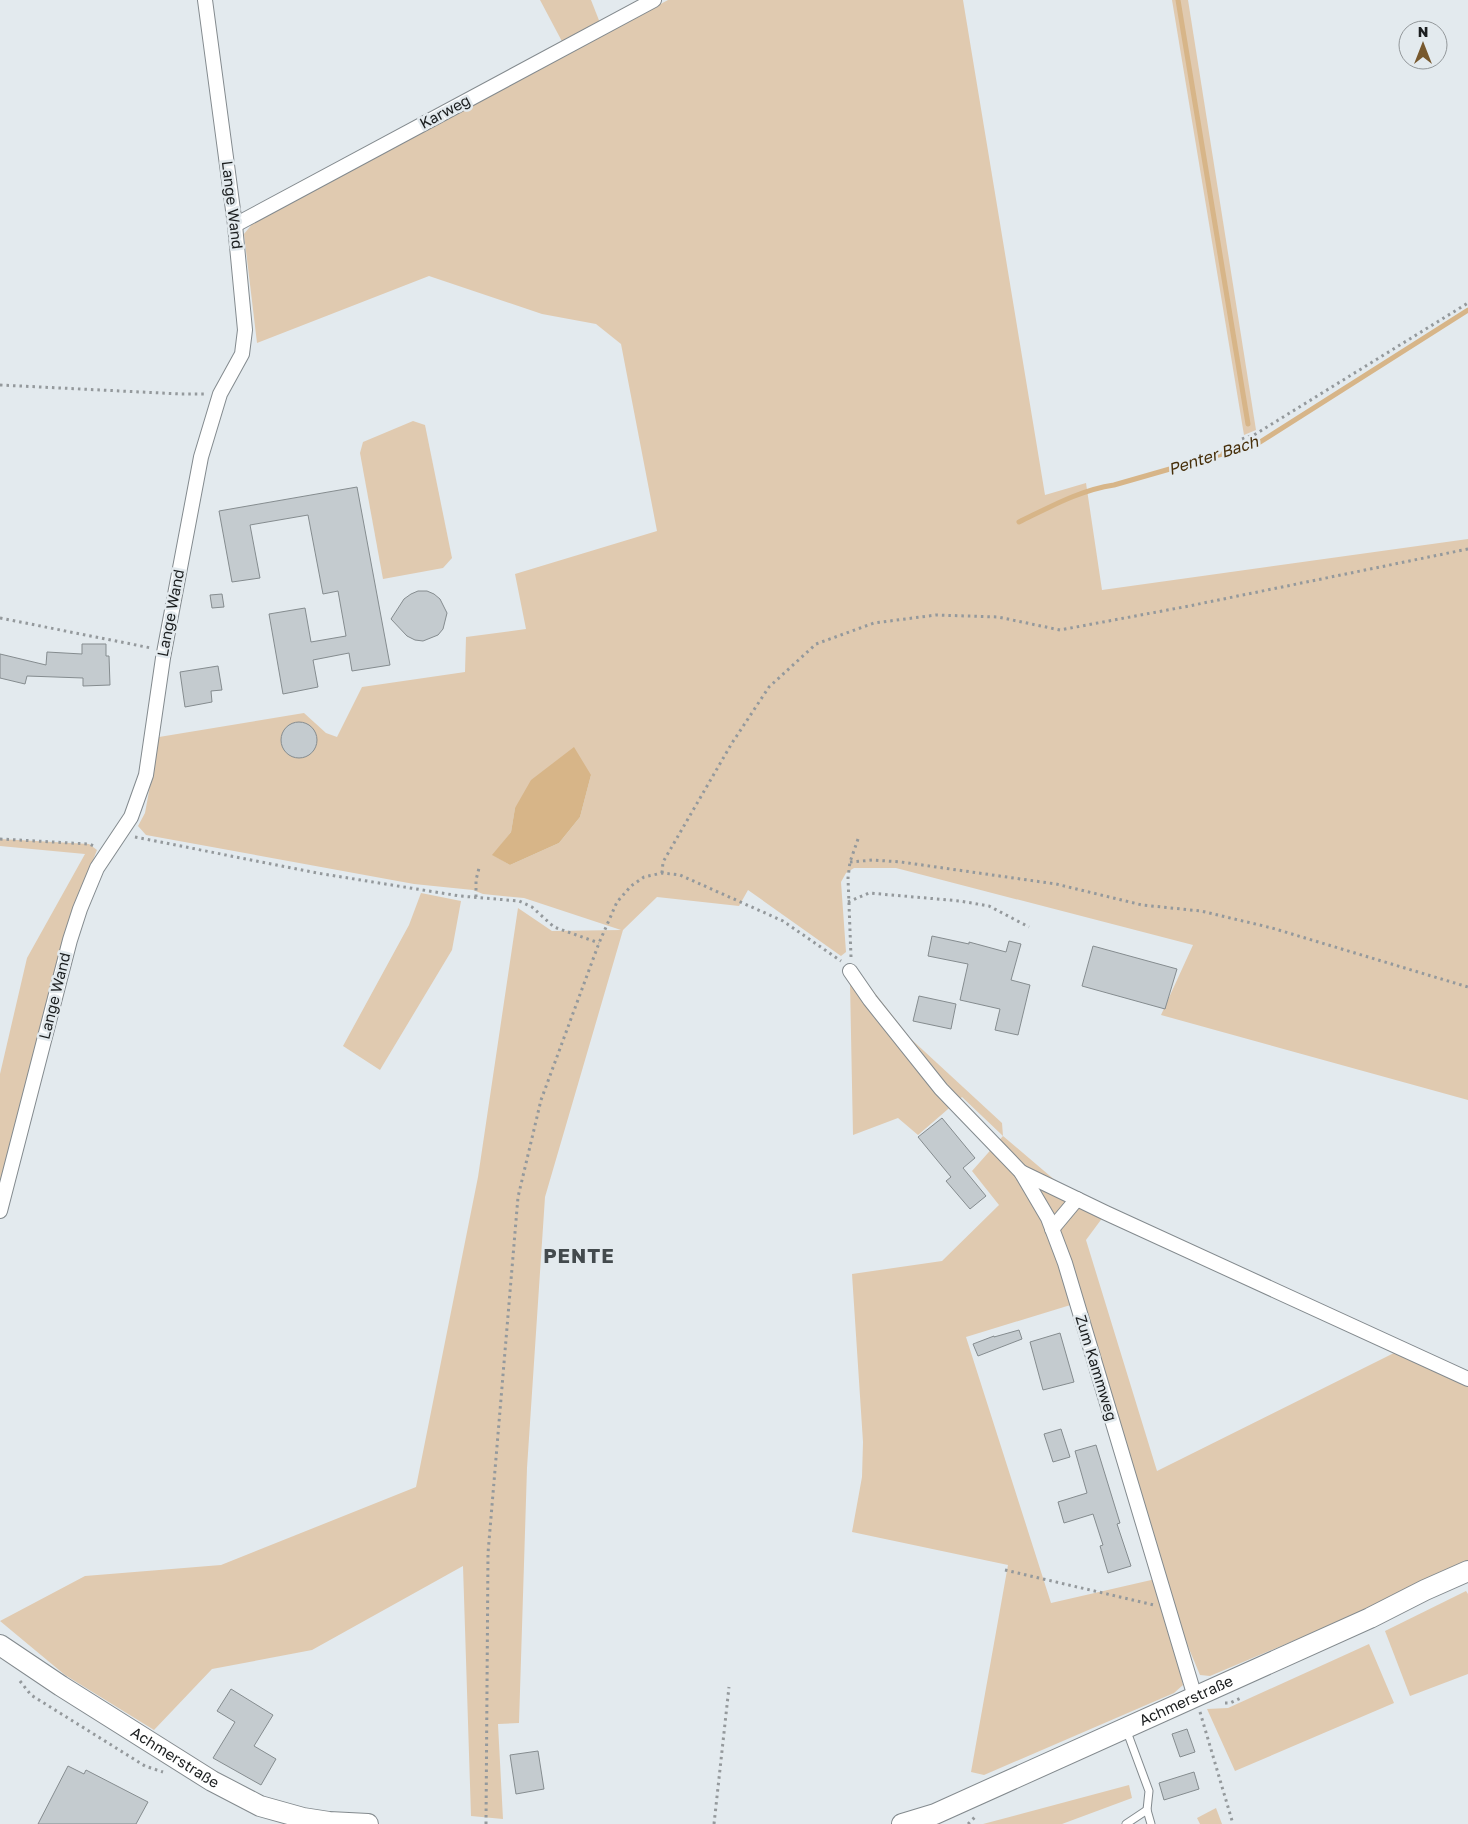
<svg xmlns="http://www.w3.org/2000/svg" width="1468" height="1824" font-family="'Golos Text',sans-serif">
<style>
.green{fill:#e0cab0;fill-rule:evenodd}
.water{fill:#d7b588}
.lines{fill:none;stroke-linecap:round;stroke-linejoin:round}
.stream{stroke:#d7b588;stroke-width:5}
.building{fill:#c4cbcf;stroke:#858c8f}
.lane-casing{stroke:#838a8e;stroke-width:9}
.street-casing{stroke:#838a8e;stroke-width:16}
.secondary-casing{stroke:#838a8e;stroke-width:22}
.path{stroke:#94999c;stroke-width:3;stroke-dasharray:2.5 4;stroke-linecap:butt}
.lane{stroke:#fff;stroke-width:7}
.street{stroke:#fff;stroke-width:14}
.secondary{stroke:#fff;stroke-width:20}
.labels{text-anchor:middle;stroke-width:5;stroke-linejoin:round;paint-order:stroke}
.street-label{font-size:15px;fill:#1b1e1f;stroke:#e3eaee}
.water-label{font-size:16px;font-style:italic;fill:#462e09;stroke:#e3eaee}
.district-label{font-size:20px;font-weight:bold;letter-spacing:1px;fill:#434a4d;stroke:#e3eaee}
</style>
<rect width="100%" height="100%" fill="#e3eaee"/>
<g class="green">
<path d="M540 0H591L602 28 565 47Z"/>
<path d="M668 0H963L1045 495 1086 483 1102 590 1468 539V1100L1161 1015 1193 945 896 868H854L846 873 841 882 846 952 841 956 748 890 739 906 657 897 623 930 545 1197 527 1468 519 1723 498 1724 503 1819 471 1816 463 1566 312 1650 212 1669 154 1730 65 1675 0 1621 85 1576 221 1565 416 1487 478 1177 518 908 552 931 621 930 524 898 483 894 473 890 414 884 146 835 138 826 145 813 159 737 304 713 326 733 337 737 362 687 465 672 466 637 526 629 515 574 657 531 621 344 596 324 542 314 429 276 257 343 244 234 253 223ZM591 775 580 817 559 843 510 865 493 855 511 832 515 808Z"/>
<path d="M1172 0H1188L1256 430 1244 435Z"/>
<path d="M413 421 425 425 452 558 443 568 383 579 360 453 363 442Z"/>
<path d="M0 839 89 844 97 850 66 929 0 1206V1074L27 958 85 854 0 846Z"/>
<path d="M421 893 461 901 452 950 380 1070 343 1046 409 925Z"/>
<path d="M863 978 911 1039 1002 1123 1003 1136 1077 1199 1106 1213 1086 1240 1157 1471 1398 1351 1468 1383V1561L1357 1614 1210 1676 1200 1675 1161 1582 1183 1685 1174 1693 984 1775 971 1772 1008 1565 852 1532 862 1477 863 1442 852 1274 942 1261 999 1205 972 1171 1003 1136 962 1097 918 1135 898 1118 853 1135 850 983ZM1077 1303 1160 1578 1051 1603 966 1337Z"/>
<path d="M1466 1591 1468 1594V1674L1410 1696 1385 1631Z"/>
<path d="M1369 1644 1394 1703 1235 1771 1207 1709 1228 1708Z"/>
<path d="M1129 1785 1132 1798 1062 1824H983Z"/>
<path d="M1216 1808 1222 1824H1200L1197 1818Z"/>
</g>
<path class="water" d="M574 747 591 775 580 817 559 843 510 865 492 855 511 832 515 808 531 780Z"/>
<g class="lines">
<g class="stream">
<path d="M1178 0 1248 424"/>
<path d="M1019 522C1050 507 1080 490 1114 485L1257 444 1468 310"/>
</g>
</g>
<g class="building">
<path d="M357 487 390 665 352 671 349 653 313 660 318 687 283 694 269 614 305 608 311 642 346 636 338 591 323 594 308 515 250 525 260 578 232 582 219 511Z"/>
<path d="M418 591H427L434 594 440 599 447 613 443 629 438 635 423 641 415 640 407 636 391 619 404 599 411 594Z"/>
<path d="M222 594 224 607 212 608 210 595Z"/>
<path d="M82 644H106V656H109L110 685 83 686V678L27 676 25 684 0 678V654L46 665 47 652 82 654Z"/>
<path d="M218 666 222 690 211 691 212 702 185 707 180 672Z"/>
<circle cx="299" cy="740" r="18"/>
<path d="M932 936 969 944V942L1006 952 1009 941 1021 944 1011 980 1030 985 1018 1035 995 1030 1000 1009 960 1000 968 964 928 956Z"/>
<path d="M1093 946 1177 969 1165 1009 1082 986Z"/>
<path d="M919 996 956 1004 951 1029 913 1021Z"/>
<path d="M942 1118 975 1158 963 1168 986 1196 970 1209 946 1181 951 1177 918 1137Z"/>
<path d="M1019 1330 1022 1339 978 1356 973 1344 994 1336V1337Z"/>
<path d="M1060 1333 1074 1382 1043 1390 1030 1342Z"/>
<path d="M1061 1429 1070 1457 1053 1462 1044 1434Z"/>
<path d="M1096 1445 1120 1523 1117 1524 1131 1566 1108 1573 1100 1546 1103 1545 1093 1514 1064 1523 1058 1502 1087 1493 1075 1451Z"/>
<path d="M231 1689 273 1715 254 1746 276 1759 261 1785 213 1758 235 1722 217 1711Z"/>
<path d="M1187 1729 1195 1752 1180 1757 1172 1734Z"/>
<path d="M538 1751 544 1789 516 1794 510 1755Z"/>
<path d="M68 1766 84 1774 86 1770 148 1802 136 1824H38Z"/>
<path d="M1194 1772 1199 1789 1164 1800 1159 1783Z"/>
</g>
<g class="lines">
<g class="lane-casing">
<g id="lane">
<path d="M1126 1729 1149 1791 1147 1810 1151 1824"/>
<path d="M1126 1824 1147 1810"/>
</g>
</g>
<g class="street-casing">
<g id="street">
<path d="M235 225 654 0"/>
<path d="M850 971 870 1000 941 1089 1021 1172 1048 1218 1065 1263 1195 1697"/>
<path d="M1021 1172 1106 1213 1468 1379"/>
<path d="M0 1211 70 940 80 909 97 868 131 817 146 775 163 658 201 457 220 394 242 354 245 330 235 225 205 0"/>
<path d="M1052 1229 1077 1199"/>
</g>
</g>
<g class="secondary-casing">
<g id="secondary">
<path id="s1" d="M0 1645 61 1686 212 1781 260 1806 303 1818 329 1822 368 1824"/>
<path id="s2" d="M902 1824 935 1814 1370 1618 1425 1590 1468 1571"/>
</g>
</g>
<g class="path">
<path d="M0 385 181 394H207"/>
<path d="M1242 439 1254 435 1468 303"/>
<path d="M0 618 151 648"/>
<path d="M135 837 317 873 460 896 519 901 532 907 554 927 599 943"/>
<path d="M0 839 89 844 96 847"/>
<path d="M850 862 873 860 901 862 1056 884 1142 905 1201 911 1272 928 1468 987"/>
<path d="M662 873 663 862 732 743 769 687 816 644 874 623 936 615 998 617 1060 630 1189 606 1468 549"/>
<path d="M476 897V880L479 868"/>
<path d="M848 902 869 893 960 901 989 906 1029 927"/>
<path d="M851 957 848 878 850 862 858 839"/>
<path d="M1005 1570 1154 1605"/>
<path d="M20 1681 31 1695 145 1766 163 1772"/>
<path d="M1225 1703H1230L1243 1697"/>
<path d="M1200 1712 1233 1824"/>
<path d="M486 1824 488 1553 518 1197 541 1100 599 943 617 902 631 886 644 877 662 873 680 875 783 921 841 961"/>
<path d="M714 1824 729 1687"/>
<path d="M968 1824 977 1815"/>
</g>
<use href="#lane" class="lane"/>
<use href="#street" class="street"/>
<use href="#secondary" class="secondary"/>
</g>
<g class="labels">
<g class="street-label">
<text transform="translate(445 112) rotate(-28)" y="5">Karweg</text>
<text transform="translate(232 205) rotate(83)" y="5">Lange Wand</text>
<text transform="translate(171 613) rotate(-79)" y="5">Lange Wand</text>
<text transform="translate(55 996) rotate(-76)" y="5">Lange Wand</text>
<text transform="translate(1096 1368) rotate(73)" y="5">Zum Kammweg</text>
<text dy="5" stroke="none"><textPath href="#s2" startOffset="310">Achmerstraße</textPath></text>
<text dy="5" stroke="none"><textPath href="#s1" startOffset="208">Achmerstraße</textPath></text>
</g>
<g class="water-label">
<text transform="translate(1213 455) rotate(-18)" y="6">Penter Bach</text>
</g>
<g class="district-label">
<text x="579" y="1263">PENTE</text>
</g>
</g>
<g transform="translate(1423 45)"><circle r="24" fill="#e3eaee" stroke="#93989b"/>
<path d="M0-4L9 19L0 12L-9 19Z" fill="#77582d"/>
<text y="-8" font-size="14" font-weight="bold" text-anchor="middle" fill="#1b1e1f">N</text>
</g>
</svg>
